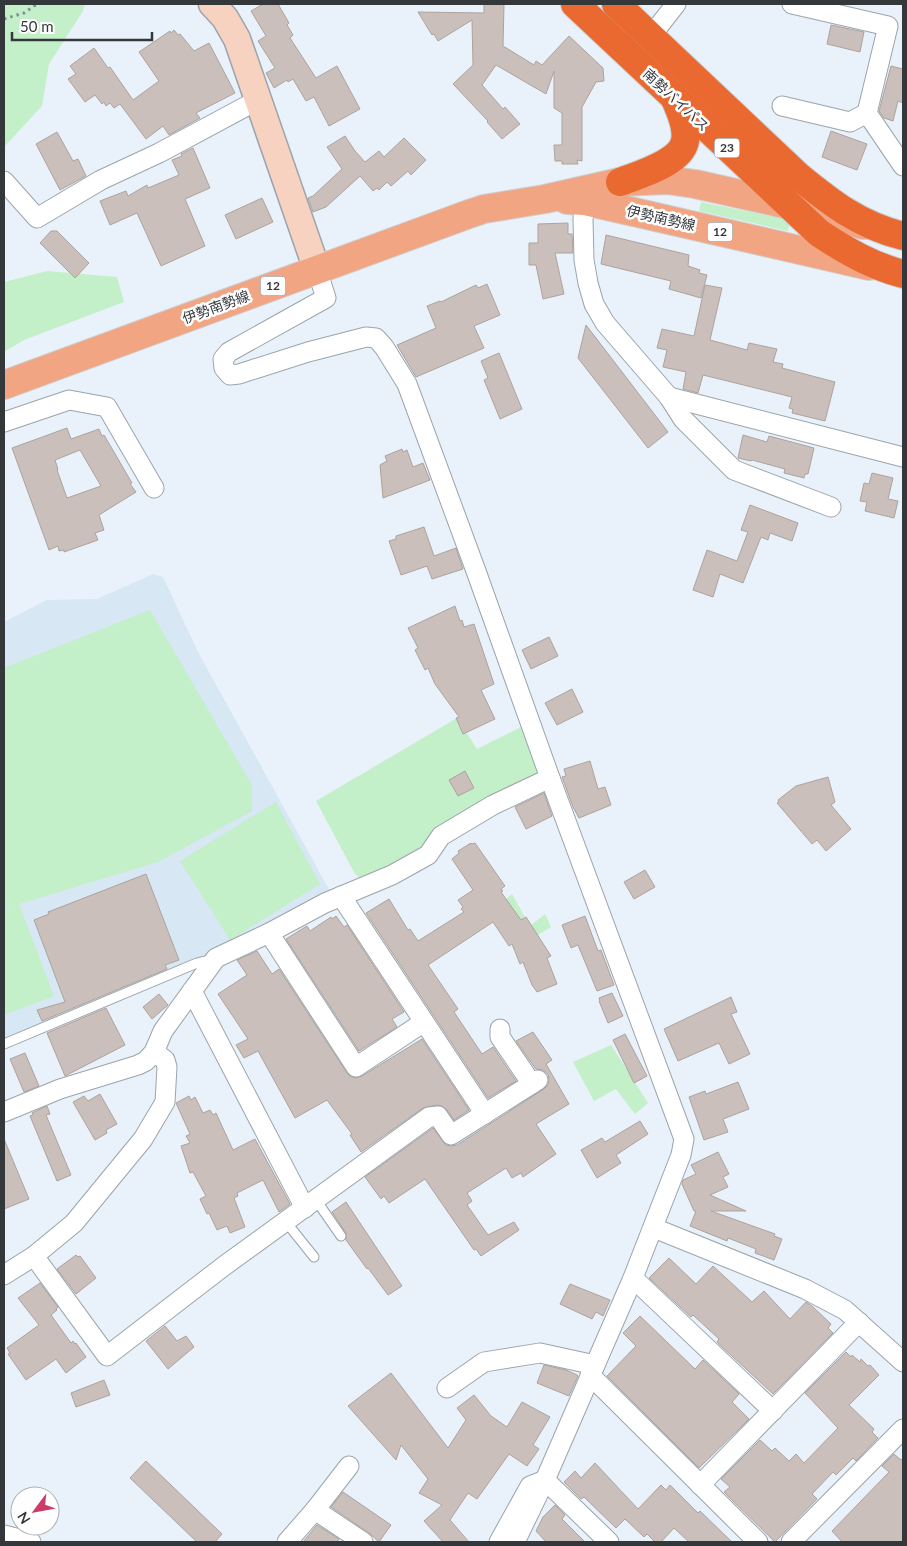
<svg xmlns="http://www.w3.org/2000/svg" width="907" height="1546" font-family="Lato,'Noto Sans JP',sans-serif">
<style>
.built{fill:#d8e7f4}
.green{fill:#c3efc9}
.building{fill:#cabfba;stroke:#ada39d;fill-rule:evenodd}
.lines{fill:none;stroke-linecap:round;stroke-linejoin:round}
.lane-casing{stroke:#9ba4ab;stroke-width:11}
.street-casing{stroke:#9ba4ab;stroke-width:21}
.secondary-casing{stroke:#9ba4ab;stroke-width:29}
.primary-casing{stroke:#cecfd0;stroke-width:30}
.highway-casing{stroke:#cecfd0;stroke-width:30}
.path{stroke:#878d93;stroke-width:3;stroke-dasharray:2.5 4;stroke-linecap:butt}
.lane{stroke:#fff;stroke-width:9}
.street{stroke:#fff;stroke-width:19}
.secondary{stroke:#f8d2c1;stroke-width:26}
.primary{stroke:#f2a583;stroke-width:28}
.highway{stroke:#e96930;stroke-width:28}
.labels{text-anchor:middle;stroke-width:5;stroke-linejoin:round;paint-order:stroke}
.shield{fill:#fefefe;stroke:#717376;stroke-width:1}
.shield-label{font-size:12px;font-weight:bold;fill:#34383b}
.street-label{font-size:14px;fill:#34383b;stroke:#fefefe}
</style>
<rect width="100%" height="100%" fill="#e9f2fa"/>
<path class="built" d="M153 574 163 577 198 652 331 893 186 965 4 1041V622L47 600 97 599Z"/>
<g class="green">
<path d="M4 4H85L83 11 49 64 42 106 4 147Z"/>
<path d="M701 202 790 220 788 231 699 211Z"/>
<path d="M47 271 117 277 124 302 24 340 4 352V282Z"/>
<path d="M150 610 252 785V811L158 862 19 904 54 996 4 1015V910L17 905 4 909V668Z"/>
<path d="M457 718 477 749 525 725 541 771 539 776 493 798 483 800 433 832 424 850 360 878 355 874 316 801Z"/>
<path d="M276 802 320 884 230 940 180 861Z"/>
<path d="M512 894 530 926 545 914 551 927 526 942 499 905Z"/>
<path d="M611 1045 648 1103 635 1114 616 1089 594 1101 573 1062Z"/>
</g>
<g class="building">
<path d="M263 4H278L289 23 287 25 293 35 290 38 316 78 337 66 360 109 329 126 314 97 306 101 293 79 288 82 287 80 274 88 266 73 275 68 258 41 266 36 251 11Z"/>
<path d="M484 4H504L503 46 534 65 536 61 542 65 569 36 603 68 604 81 596 82 582 107V161L577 160 578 164H562V161H555L554 145H562V113L554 108V71L546 94 496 65 482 85 503 109 505 107 520 124 502 139 487 122 488 121 453 84 473 65 472 20 438 41 434 34 432 35 418 12 484 13Z"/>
<path d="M831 25 864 32 860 52 827 44Z"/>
<path d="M174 30 178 35 180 34 194 51 209 43 235 93 196 113 200 118 169 135 163 126 146 139 120 104 114 108 110 103 106 106 104 102 102 104 95 95 85 102 68 79 76 74 70 66 94 48 108 68 110 67 133 100 159 81 139 52 170 31 171 33Z"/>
<path d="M891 66 903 69V103L898 101 893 121 884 118 879 111Z"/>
<path d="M831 131 867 144 857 170 822 157Z"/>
<path d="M57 132 73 161 78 159 86 176 60 190 36 144Z"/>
<path d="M345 136 355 151 365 162 379 151 384 157 404 138 426 160 411 175 408 171 391 186 387 182 379 190 377 188 373 191 360 176 326 207 313 212 308 198 313 196 342 169 327 147Z"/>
<path d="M193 148 210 188 185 199 205 246 161 266 137 213 110 225 100 201 126 191 128 196 147 185 148 188 179 175 172 160 182 156 181 154Z"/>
<path d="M262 198 273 222 236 239 225 215Z"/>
<path d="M568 223V234H572L573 253H555L564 294 543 299 536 265H529V243H538V224Z"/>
<path d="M51 231H57L89 263 75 278 40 243Z"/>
<path d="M606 235 689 255 688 266 700 270 699 273 707 275 701 298 669 289 671 281 601 264Z"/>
<path d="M487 284 500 315 474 326 484 348 416 377 397 345 436 328 427 306 440 301 441 302 476 285 478 288Z"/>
<path d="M705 285 722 288 710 340 747 350 749 343 777 349 773 362 783 364 782 368 835 382 825 421 792 413 793 409 789 408 792 397 703 375 698 393 683 389 686 372 663 367 667 350 657 348 662 329 694 336Z"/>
<path d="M586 325 668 432 648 448 578 358Z"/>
<path d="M499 353 522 409 500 419 484 380 488 378 481 361Z"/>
<path d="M67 428 71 439 99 429 102 436 104 435 132 483 130 484 136 492 99 515 104 530 95 533 98 540 64 552V550L59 551 58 546 49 550 12 448ZM80 450 101 486 67 498 57 470 58 469 55 460Z"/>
<path d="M743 435 767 442 769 436 814 448 808 474H805L804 478 784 473 785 469 752 460 751 461 738 458Z"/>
<path d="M402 449 403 452 407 450 413 467 423 463 430 480 383 498 380 465 387 461 385 456Z"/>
<path d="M872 473 893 478 888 499 898 501 894 518 865 511 867 502 860 501 864 483 869 484Z"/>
<path d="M750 505 798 523 792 541 770 533 768 540 761 537 743 583 720 574 713 597 693 590 707 550 737 561 748 532 741 530Z"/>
<path d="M424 527 434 556 456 548 463 569 432 579 427 566 401 575 389 541 396 539V536Z"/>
<path d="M455 606 460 621 462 620 464 627 474 624 494 684 481 690 495 719 463 734 456 718 459 717 435 684 428 668 425 670 415 650 418 648 408 628Z"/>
<path d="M549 637 558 656 531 669 522 650Z"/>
<path d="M572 689 583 712 557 725 545 703Z"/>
<path d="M590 761 598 789 605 787 611 805 579 818 573 807 562 777 566 776 564 769Z"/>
<path d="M465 771 474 788 458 796 449 780Z"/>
<path d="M828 777 835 802 831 805 851 829 826 851 817 840 812 844 777 803 779 802 778 800 796 786Z"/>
<path d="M544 793 552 816 526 829 515 807Z"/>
<path d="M471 843 472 844 475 843 505 886 501 889 503 891 501 892 521 920 526 917 551 956 547 958 557 984 537 992 532 985 523 962 520 964 512 944 509 946 493 922 428 965 458 1009 454 1012 482 1054 493 1047 516 1081 488 1098 366 913 389 899 408 930 410 929 418 941 464 912 461 909 463 907 458 900 473 890 452 859 459 853 458 851Z"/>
<path d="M645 870 655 887 634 899 624 882Z"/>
<path d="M146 874 179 960 165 965 167 969 42 1021 37 1010 65 1002 34 920 49 914 48 912Z"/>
<path d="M336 916 344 927 347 925 404 1012 392 1019 397 1027 359 1051 286 939 307 926 310 931 331 917 332 919Z"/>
<path d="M585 916 598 951 601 950 614 985 597 991 578 945 571 948 562 925Z"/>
<path d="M257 951 272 974 279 969 347 1073 351 1077 356 1078 362 1076 422 1039 469 1110 454 1120 447 1110 442 1106 437 1105 423 1108 361 1152 350 1135 352 1134 327 1100 295 1118 258 1051 244 1058 236 1045 248 1039 218 994 247 975 237 960Z"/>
<path d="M612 993 623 1016 608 1023 599 1001H600L599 998Z"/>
<path d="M159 994 168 1005 152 1019 143 1007Z"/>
<path d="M731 997 737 1012 731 1014 750 1054 729 1064 719 1043 678 1061 664 1029Z"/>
<path d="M106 1008 125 1045 65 1076 47 1033Z"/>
<path d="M533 1032 552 1060 546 1064 569 1104 536 1124 556 1154 523 1177 521 1173 512 1178 506 1168 467 1193 472 1201 467 1205 488 1235 514 1222 519 1230 481 1256 476 1249 474 1250 425 1179 389 1203 384 1196 381 1199 365 1177 433 1128 446 1145 451 1146 457 1145 544 1089 548 1085 549 1080 548 1074 543 1070 536 1069 516 1041Z"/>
<path d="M625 1034 647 1076 634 1083 613 1040Z"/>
<path d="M25 1053 39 1086 24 1092 10 1059Z"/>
<path d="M738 1082 749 1109 723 1119 728 1132 704 1140 689 1097 705 1091 706 1094Z"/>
<path d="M100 1094 117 1124 106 1130 107 1133 95 1140 73 1102 84 1096 88 1101Z"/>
<path d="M189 1096 191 1100 195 1097 203 1113 210 1110 213 1115 216 1113 233 1150 255 1139 290 1204 279 1212 263 1180 237 1193 238 1196 234 1198 245 1227 230 1233 227 1226 217 1230 209 1213 207 1214 200 1199 206 1196 193 1172 190 1173 181 1146 190 1143 186 1136 190 1134 176 1103Z"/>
<path d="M47 1106 50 1114 46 1115 71 1175 57 1181 30 1116 33 1115 32 1113Z"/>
<path d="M640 1121 648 1134 616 1155 621 1163 597 1178 581 1150 602 1138 605 1142Z"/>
<path d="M4 1139 29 1199 4 1209Z"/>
<path d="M718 1152 729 1174 723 1177 728 1187 710 1195 746 1211H711L775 1234 774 1236 782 1239 774 1260 755 1253 756 1249 728 1238 727 1241 690 1226 696 1211H694L682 1184 683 1180 696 1174 691 1165Z"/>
<path d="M346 1202 402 1286 388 1295 368 1268 367 1269 346 1240V1233L332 1212Z"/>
<path d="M76 1255 78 1257 80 1256 96 1278 76 1294 57 1269Z"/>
<path d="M669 1258 696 1284 713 1266 752 1302 764 1291 790 1319 806 1302 812 1306 831 1324 828 1328 833 1333 773 1394 719 1344 717 1342 719 1339 693 1315 691 1317 649 1278Z"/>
<path d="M40 1283 58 1307 56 1309 57 1310 51 1315 71 1343 73 1341 75 1344 76 1343 86 1357 66 1373 56 1359 26 1380 8 1354 10 1353 7 1348 39 1325 18 1298Z"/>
<path d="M570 1284 610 1300 603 1316 596 1312 592 1319 560 1304Z"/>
<path d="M640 1316 695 1369 703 1360 739 1394 732 1402 749 1419 699 1468 607 1376 636 1346 623 1333Z"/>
<path d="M165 1326 177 1341 186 1336 194 1347 168 1369 146 1341Z"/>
<path d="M846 1352 851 1357 852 1355 860 1362 861 1359 868 1366 870 1365 879 1375 849 1405 874 1429 872 1432 878 1438 856 1461 853 1458 836 1475 833 1472 812 1494 817 1499 775 1542 724 1492 730 1487 721 1479 760 1440 772 1451 775 1448 789 1461 796 1454 804 1463 838 1428 805 1393Z"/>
<path d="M544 1365 566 1370 577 1375 578 1376 569 1396 537 1383Z"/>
<path d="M391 1373 448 1448 466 1420 457 1408 474 1395 491 1416 507 1427 522 1402 550 1417 533 1445 539 1449 527 1466 509 1454 477 1499 468 1493 450 1520 469 1542H443L424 1521 442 1505 419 1493 428 1479 401 1445 396 1460 348 1406Z"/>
<path d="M104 1380 110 1395 76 1407 71 1393Z"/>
<path d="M894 1454 901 1460 903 1458V1542H842L832 1531 889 1472 882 1466Z"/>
<path d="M146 1461 222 1534 215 1542H197L130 1478Z"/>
<path d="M595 1463 638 1509 661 1485 666 1490 670 1485 698 1513 700 1511 732 1542H689L674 1528 661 1542H655L647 1534 644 1537 625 1519 616 1528 584 1497 581 1499 564 1482 575 1471 581 1478Z"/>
<path d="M343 1492 391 1525 379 1542 369 1533 331 1507Z"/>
<path d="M555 1505 565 1515 562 1519 585 1542H546L536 1531 543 1517Z"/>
<path d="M317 1525 339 1539 337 1542H303Z"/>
</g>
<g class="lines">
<g class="lane-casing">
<g id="lane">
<path d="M4 1044 197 963 213 959"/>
<path d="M316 1200 341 1236"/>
<path d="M286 1222 314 1257"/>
</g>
</g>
<g class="street-casing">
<g id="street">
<path d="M792 4 888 26 867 113 903 166"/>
<path d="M651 36 676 4"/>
<path d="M782 106 850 122 867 113"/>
<path d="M4 181 37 218 101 180 159 153 258 100"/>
<path d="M585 201 583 219 584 260 588 283 594 304 605 323 669 397 683 419 734 470 831 507"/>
<path d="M317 270 326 298 229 352 223 359 224 368 230 375 239 374 308 352 366 337 376 338 384 347 407 384 476 571 550 778 684 1139 681 1155 633 1278 545 1480 515 1542"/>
<path d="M669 397 903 457"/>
<path d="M4 422 69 400 107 407 154 488"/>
<path d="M341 896 485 1114"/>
<path d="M269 933 356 1067 424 1022"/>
<path d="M192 991 305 1208"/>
<path d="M500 1029V1037L532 1084"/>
<path d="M4 1112 60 1089 138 1065 146 1061 154 1052 163 1031 216 958 269 933 325 903 392 875 428 855 441 836 493 805 550 778"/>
<path d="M654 1228 805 1289 845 1310 903 1362"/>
<path d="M34 1256 107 1356 224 1266 429 1117 438 1116 451 1135 538 1080"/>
<path d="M4 1275 34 1256 74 1223 143 1139 165 1102 167 1067 165 1060 154 1052"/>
<path d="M633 1278 773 1411"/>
<path d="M590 1375 758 1542"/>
<path d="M447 1388 484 1362 540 1353 595 1365"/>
<path d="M700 1485 859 1322"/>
<path d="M315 1510 363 1542"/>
<path d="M4 1535 31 1542"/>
<path d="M287 1542 315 1510 349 1466"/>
<path d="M499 1542 530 1486 545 1480 609 1542"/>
<path d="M791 1542 903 1429"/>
</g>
</g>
<g class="secondary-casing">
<path id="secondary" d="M212 4 225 18 237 39 317 270"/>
</g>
<g class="primary-casing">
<g id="primary">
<path d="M567 200 585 201 634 212 869 266"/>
<path d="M4 385 469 214 484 209 545 199 620 182 667 180 695 184 789 205 863 225"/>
</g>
</g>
<g class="highway-casing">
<g id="highway">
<path d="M575 4 819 233C846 251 872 266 903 274"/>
<path d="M616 4 797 175C831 203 859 225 903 236"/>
<path d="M620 182C638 175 681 163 685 141 688 127 680 111 675 99"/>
</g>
</g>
<path class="path" d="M4 19 24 13 37 4"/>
<use href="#lane" class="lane"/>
<use href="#street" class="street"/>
<use href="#secondary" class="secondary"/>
<use href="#primary" class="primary"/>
<use href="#highway" class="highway"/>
</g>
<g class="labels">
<g class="shield">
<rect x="714.5" y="138.5" width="25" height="19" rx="4"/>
<rect x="707.5" y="222.5" width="25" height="19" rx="4"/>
<rect x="260.5" y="276.5" width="25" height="19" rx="4"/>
</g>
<g class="shield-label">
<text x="727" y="152">23</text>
<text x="720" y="236">12</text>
<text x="273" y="290">12</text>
</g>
<g class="street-label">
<text transform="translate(676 100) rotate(43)" y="5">南勢バイパス</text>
<text transform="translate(661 218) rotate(13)" y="5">伊勢南勢線</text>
<text transform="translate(216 307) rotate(-20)" y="5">伊勢南勢線</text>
</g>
</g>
<rect width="907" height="1546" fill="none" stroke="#34383b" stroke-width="10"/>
<g transform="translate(35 1511) rotate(238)"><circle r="24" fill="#fefefe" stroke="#adafb0"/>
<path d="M0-4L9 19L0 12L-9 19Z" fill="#cb3d68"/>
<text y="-8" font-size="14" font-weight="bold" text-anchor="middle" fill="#34383b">N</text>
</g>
<path d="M12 32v8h140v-8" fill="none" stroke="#34383b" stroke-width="2.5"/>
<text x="20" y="32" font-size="15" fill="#34383b" stroke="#fefefe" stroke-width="4" paint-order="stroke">50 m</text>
</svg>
